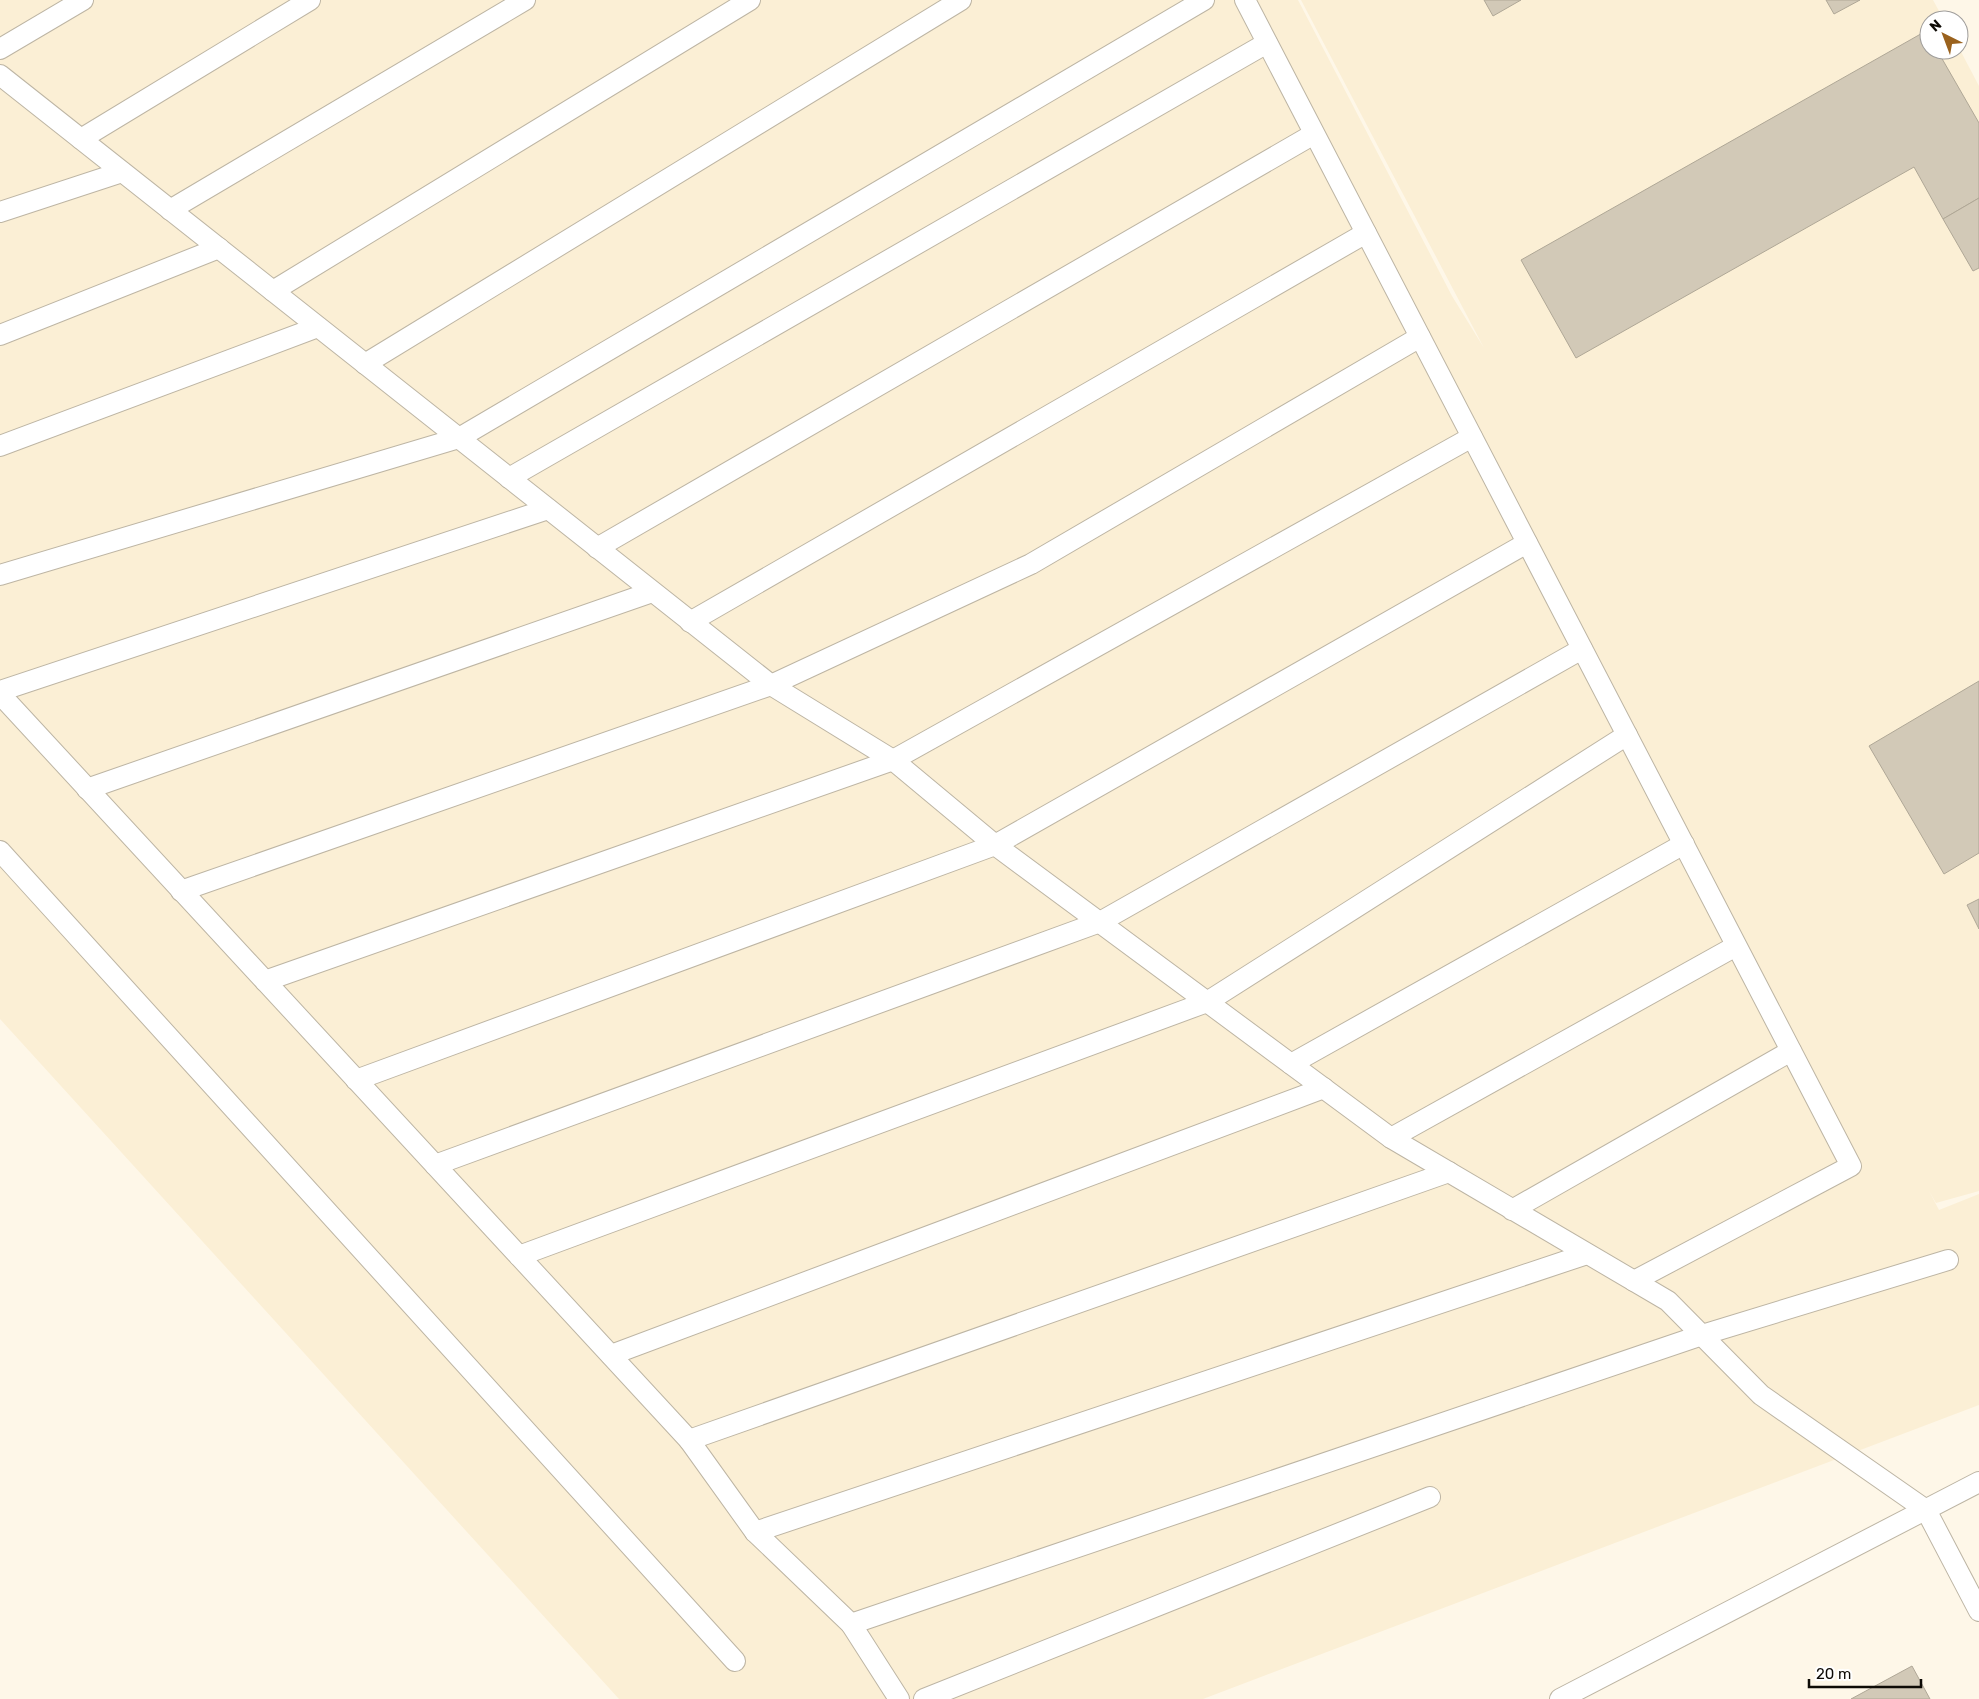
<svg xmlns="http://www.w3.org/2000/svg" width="1979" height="1699" font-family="Rubik,sans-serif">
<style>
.built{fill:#fbefd5}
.building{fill:#d2c9b7;stroke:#afa796}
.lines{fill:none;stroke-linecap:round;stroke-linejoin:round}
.service-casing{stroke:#bdb5a4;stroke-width:22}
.service{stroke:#fff;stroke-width:20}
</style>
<rect width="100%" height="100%" fill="#fef7e8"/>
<path class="built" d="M0 0H1298L1452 296 1484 348 1301 0H1933L1944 20H1929V50H1959V48L1979 86V1191L1936 1203 1929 1191 1939 1210 1979 1194V1405L1203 1699H619L0 1019Z"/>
<g class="building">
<path d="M1484 0H1521L1493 16Z"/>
<path d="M1826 0H1860L1834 14Z"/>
<path d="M1926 31 1929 36V50H1937L1979 123V198L1943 219 1914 167 1576 358 1521 260Z"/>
<path d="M1979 198V268L1973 271 1943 219Z"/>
<path d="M1979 681V853L1944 874 1869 746Z"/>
<path d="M1979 899V929L1967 905Z"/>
<path d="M1912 1666 1930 1699H1851Z"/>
</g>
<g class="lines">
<g class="service-casing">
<g id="service">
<path d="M1245 0 1851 1166 1634 1281"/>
<path d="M0 49 83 0"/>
<path d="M0 75 771 685 893 760 995 845 1391 1138 1668 1301 1761 1395 1926 1510 1979 1611"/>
<path d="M81 139 310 0"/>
<path d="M170 210 525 0"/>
<path d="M0 212 122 172"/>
<path d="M273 291 750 0"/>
<path d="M0 335 219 248"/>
<path d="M365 364 961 0"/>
<path d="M0 446 318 327"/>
<path d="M509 478 1267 43"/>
<path d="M597 548 1314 134"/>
<path d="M0 575 459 438 1204 0"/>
<path d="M690 622 1366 233"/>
<path d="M0 691 548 509"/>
<path d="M0 694 689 1440 755 1532 851 1624 899 1699"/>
<path d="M87 789 652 592"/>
<path d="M0 851 735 1661"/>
<path d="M181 891 771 685 1031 564 1420 337"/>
<path d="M265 981 893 760 1472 437"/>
<path d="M1291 1064 1684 844"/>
<path d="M356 1080 995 845 1527 543"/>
<path d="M1391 1138 1736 946"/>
<path d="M435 1165 1100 922 1582 649"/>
<path d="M1512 1210 1791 1051"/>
<path d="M519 1256 1207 1002 1627 735"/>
<path d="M611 1355 1324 1088"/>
<path d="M689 1440 1449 1172"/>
<path d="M755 1532 1587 1254"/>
<path d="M851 1624 1702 1335 1948 1260"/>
<path d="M924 1699 1430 1497"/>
<path d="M1560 1699 1979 1482"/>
</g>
</g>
<use href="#service" class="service"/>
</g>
<g transform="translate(1944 35) rotate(318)"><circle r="24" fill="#ffffff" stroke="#9f9d9b"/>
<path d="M0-4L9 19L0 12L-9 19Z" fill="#9a621d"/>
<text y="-8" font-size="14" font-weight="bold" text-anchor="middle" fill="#0e0b06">N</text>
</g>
<path d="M1809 1679v8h112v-8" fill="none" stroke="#0e0b06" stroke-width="2.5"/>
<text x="1816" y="1679" font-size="15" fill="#0e0b06" stroke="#ffffff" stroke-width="4" paint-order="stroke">20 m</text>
</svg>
